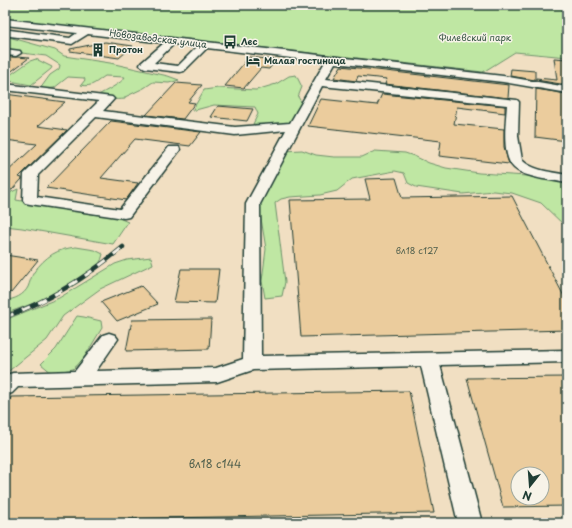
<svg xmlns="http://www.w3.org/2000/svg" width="572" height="528" font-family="'Playpen Sans',sans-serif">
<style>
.built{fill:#f1dfc2;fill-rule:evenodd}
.green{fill:#bfe7a3;stroke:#6f926c}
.building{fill:#ebcc9d;stroke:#1f3d34;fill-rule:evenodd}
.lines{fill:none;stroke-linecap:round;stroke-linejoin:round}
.minor-casing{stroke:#1f3d34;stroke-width:3}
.minor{fill:#f7f3e8;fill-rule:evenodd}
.rail-casing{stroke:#1f3d34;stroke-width:4.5}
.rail{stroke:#f7f3e8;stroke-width:3;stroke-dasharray:9;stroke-linecap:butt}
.labels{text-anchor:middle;stroke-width:3;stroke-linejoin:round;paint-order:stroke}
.far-park-label{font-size:9px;fill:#375645;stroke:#f7f3e8}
.far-street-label{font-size:9px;fill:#1f3d34;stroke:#f7f3e8}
.far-poi-label{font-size:9px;font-weight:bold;fill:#1f3d34;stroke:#f7f3e8;text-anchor:start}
.number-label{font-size:9px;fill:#52614e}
.near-number-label{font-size:11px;fill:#52614e}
</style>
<rect width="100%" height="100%" fill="#f3e7d2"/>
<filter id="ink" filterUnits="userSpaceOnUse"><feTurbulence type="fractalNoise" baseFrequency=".025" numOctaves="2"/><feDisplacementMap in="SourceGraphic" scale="8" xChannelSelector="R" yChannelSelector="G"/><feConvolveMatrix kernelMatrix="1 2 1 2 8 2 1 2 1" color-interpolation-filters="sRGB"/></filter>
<g filter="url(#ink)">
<path class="built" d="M5 23 510 81V75L483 72 514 52 567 57V523H5ZM518 474H542V498H518Z"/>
<g class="green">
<path d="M5 5H567V57L515 52 483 72 5 19Z"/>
<path d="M5 36 55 50 64 56 110 63 168 76 179 80 169 83 153 82 144 88 125 97V99C115 100 107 99 98 96V95C104 92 122 83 125 77L105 76C97 81 92 88 81 85L85 80 84 78 68 77 54 88 40 89 50 75 59 69 60 65 46 56 5 51Z"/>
<path d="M36 59 52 67 51 69 31 85 10 81V75L30 61Z"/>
<path d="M296 75 302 87 298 97 302 103 296 111 294 117 288 123 280 125 253 124 258 114 255 107 214 105 192 111 204 90 218 88 256 90 276 84 289 76Z"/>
<path d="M302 150 316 155 334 157H362L375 151 405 153 414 156 429 163 446 168 479 173 543 177 567 182V228L541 203 512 193 493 191 463 194 416 187 408 183 404 173 395 171 352 179 337 191 320 195 290 197 281 199 275 203 285 282 282 296 265 298 262 281 266 249 259 206 279 169 281 155 284 151Z"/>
<path d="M18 189 16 200 114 216 128 222 113 244 22 228 5 226V195Z"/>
<path d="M76 247 95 250 103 254C98 285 31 303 5 314V300C14 300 24 295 28 287 30 282 31 277 34 272 46 256 57 249 76 247Z"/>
<path d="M151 257 153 264 100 289 82 302 63 316 47 340 5 374V320L59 298 115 264 127 260Z"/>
<path d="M77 316 84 317 101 321 102 328 82 361 73 369 52 373 41 364 56 349Z"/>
</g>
<g class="building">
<path d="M105 42 133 46 119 58 70 51V49Z"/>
<path d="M5 57H17L29 58 5 76Z"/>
<path d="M249 57 276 60 269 69 261 68 244 88 225 86Z"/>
<path d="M554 58 567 59V85L536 80V78L557 80Z"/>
<path d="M341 66 509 85 508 98 385 84 387 79 358 76 356 81 334 78Z"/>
<path d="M511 69 535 71V80L510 76Z"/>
<path d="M176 83 202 85 188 102 195 103 183 119 146 115Z"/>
<path d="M536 89 567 94V141L535 137Z"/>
<path d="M5 94 65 102 38 126 67 130 23 173 19 177 22 178V179L12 190 5 189V174L37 144 5 140Z"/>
<path d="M382 94 505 106V113L457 107 454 124 504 129V147L509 164 439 156 441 141 308 126 321 99 377 105Z"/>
<path d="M218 106 253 109 247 121 211 117Z"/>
<path d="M111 121 201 132 190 146 135 139 101 178 138 183 126 200 46 188Z"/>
<path d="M396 178 402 198 512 196 567 302V330L301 337 290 200 370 199 365 179Z"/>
<path d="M5 255 38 260 11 293 5 292Z"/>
<path d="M181 269H219L215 303 174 302Z"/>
<path d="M141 286 158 304 117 321 101 302Z"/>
<path d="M211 319 209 349 126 351 132 320Z"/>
<path d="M567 377V506L503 507 467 378ZM518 474H542V498H518Z"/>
<path d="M409 391 434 513 5 521V414L11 397Z"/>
</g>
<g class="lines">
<g class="minor-casing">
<g id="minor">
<path d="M5 19 503 76 567 87V93L503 82 335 63 326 79 517 100 519 102 518 136 522 160C533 171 553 172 567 175V183C553 180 525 178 514 168 501 156 506 121 507 105L322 86 260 204 261 356 567 350V362L440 365 482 523H458L421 366 253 370 217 382 18 387 12 393 5 395 6 375 13 373 75 371 103 335 109 333 115 335 118 339 96 371 216 368 243 359 246 204 286 130 235 135 96 117 38 175 37 197 120 209 169 147H179L180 150 129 217 124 218 30 204 25 203 23 200 24 174 99 101 5 90V84L112 97 114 99 103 111 235 127 290 123 325 62 207 48 184 71 180 72 145 68 140 65 141 63 164 43 88 34 72 44 10 36 7 35 5 33 7 31 10 30 70 38 77 33 5 25ZM174 44 197 47 178 66 154 63Z"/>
<path d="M5 49 20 51 21 53 16 56 5 55Z"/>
</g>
</g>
<use href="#minor" class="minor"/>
<g class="rail-casing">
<path id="rail" d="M5 317C49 301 87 277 123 247"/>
</g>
<use href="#rail" class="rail"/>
</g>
</g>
<defs>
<g id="bus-bare" transform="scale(1.08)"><path d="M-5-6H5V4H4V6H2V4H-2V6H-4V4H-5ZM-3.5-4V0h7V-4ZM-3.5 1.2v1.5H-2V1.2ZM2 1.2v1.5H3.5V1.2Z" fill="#1f3d34" stroke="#f7f3e8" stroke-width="2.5" paint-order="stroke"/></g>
<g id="building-bare" transform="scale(1.08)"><path d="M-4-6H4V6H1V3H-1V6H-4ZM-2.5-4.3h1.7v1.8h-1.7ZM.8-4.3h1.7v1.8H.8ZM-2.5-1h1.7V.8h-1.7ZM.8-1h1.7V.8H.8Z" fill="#1f3d34" stroke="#f7f3e8" stroke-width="2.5" paint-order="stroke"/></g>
<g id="hotel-bare" transform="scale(1.08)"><path d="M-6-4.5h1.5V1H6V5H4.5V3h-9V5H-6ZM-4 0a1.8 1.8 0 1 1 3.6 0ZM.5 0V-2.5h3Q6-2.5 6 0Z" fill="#1f3d34" stroke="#f7f3e8" stroke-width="2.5" paint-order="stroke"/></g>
</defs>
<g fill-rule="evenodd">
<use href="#bus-bare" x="230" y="42"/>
<use href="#building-bare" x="98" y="50"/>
<use href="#hotel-bare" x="253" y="61"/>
</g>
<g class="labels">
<g class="far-park-label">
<text x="475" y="41">Филевский парк</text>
</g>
<g class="far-street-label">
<text transform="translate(158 39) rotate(7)" y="3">Новозаводская улица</text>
</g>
<g class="far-poi-label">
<text x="241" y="45">Лес</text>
<text x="109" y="53">Протон</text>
<text x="264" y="64">Малая гостиница</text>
</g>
<g class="number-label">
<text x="417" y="254">вл18 с127</text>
</g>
<g class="near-number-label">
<text x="215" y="468">вл18 с144</text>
</g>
</g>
<rect width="572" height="528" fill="none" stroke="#f7f3e8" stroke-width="20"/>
<rect x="10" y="10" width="552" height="508" fill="none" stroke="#1f3d34" stroke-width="1.5" filter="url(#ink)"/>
<g transform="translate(530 486) rotate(197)"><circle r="19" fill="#f7f3e8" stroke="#a1aaa0"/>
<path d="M0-3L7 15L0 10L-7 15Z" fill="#1f3d34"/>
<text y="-6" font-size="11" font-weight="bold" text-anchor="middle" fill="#1f3d34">N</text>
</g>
</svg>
